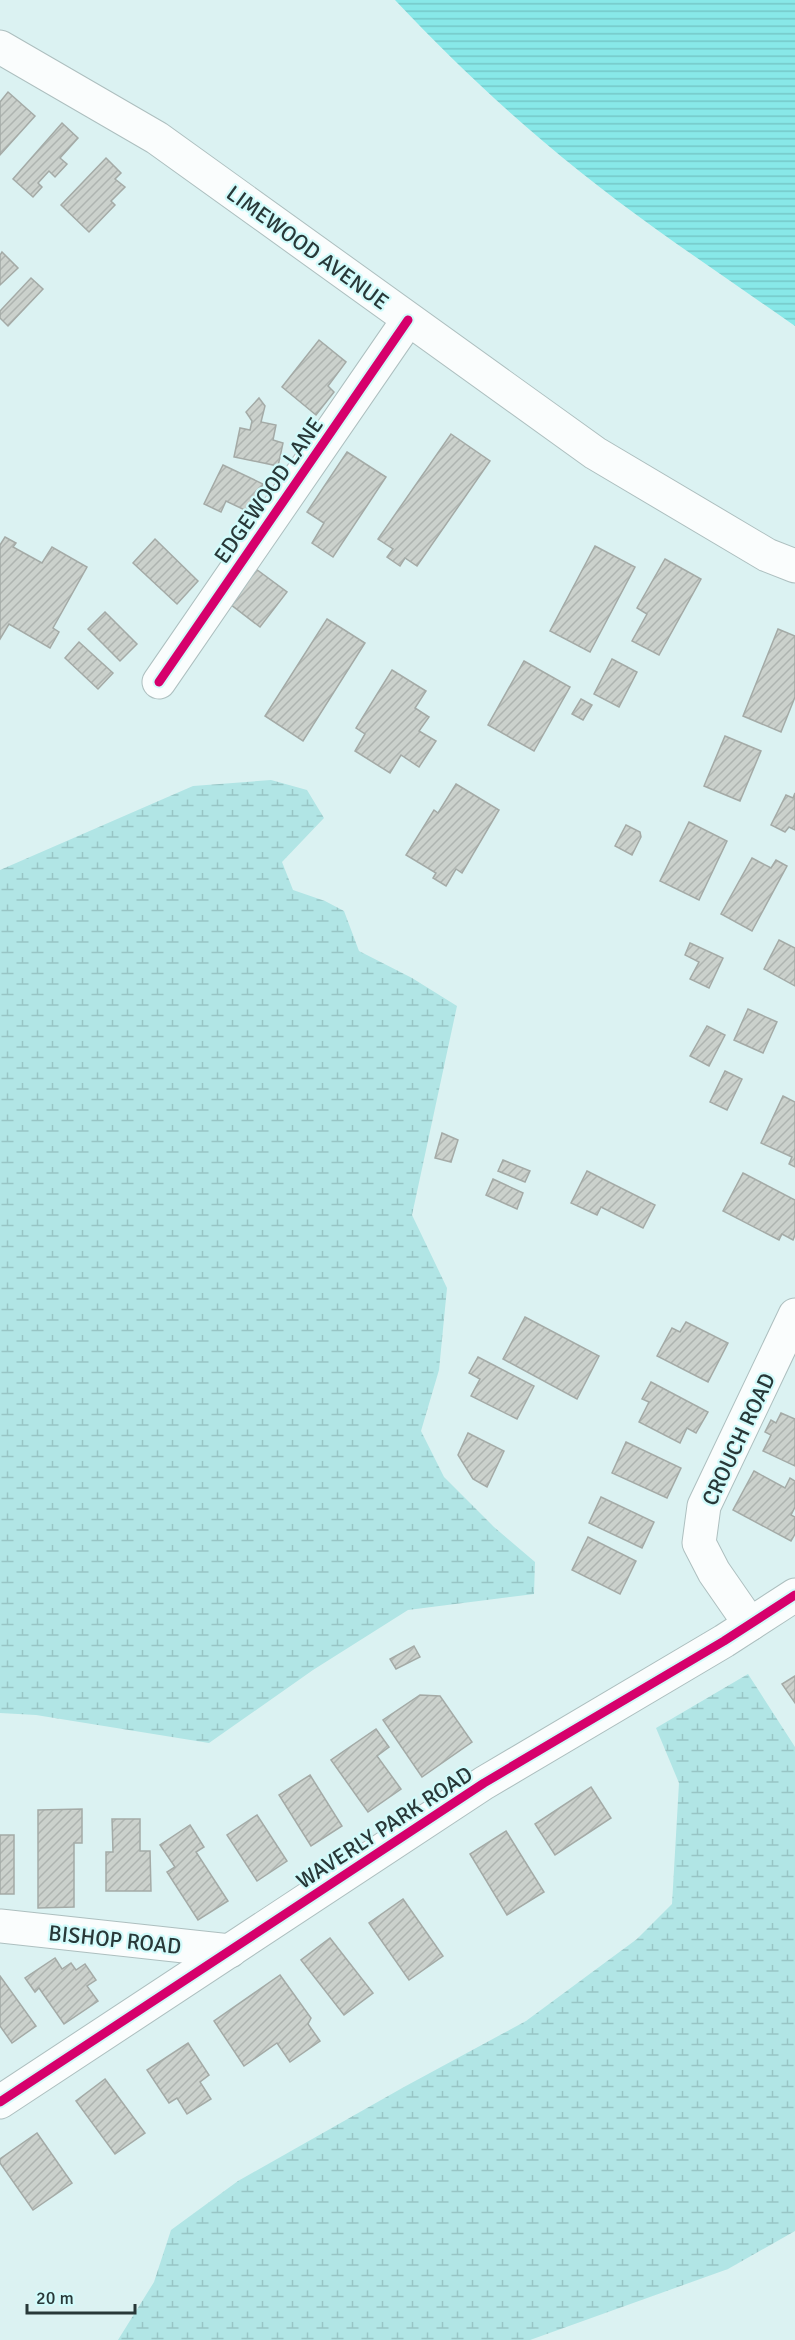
<svg xmlns="http://www.w3.org/2000/svg" width="795" height="2340" font-family="Signika,sans-serif">
<style>
.wetland{fill:url(#wetland-marsh)}
.water{fill:url(#water-rules)}
.building{fill:url(#building-hatch);stroke:#a4aaa6;stroke-width:1.5}
.lines{fill:none;stroke-linecap:round;stroke-linejoin:round}
.minor-casing{stroke:#adbfbf;stroke-width:35}
.major-casing{stroke:#adbfbf;stroke-width:35}
.minor{stroke:#fafdfd;stroke-width:33}
.major{stroke:#fafdfd;stroke-width:33}
.cycleway-casing{stroke:#d2fbfb;stroke-width:13}
.cycleway{stroke:#d6006c;stroke-width:9}
.labels{text-anchor:middle;stroke-width:4.5;stroke-linejoin:round;paint-order:stroke}
.street-label{font-size:22px;fill:#283838;stroke:#d2fbfb}
</style>
<defs>
<pattern id="wetland-marsh" width="20" height="14" patternUnits="userSpaceOnUse" patternTransform="scale(1.5)"><rect width="20" height="14" fill="#b1e5e5"/><path d="M1 5h8M5 5V1M11 12h8M15 12V8" fill="none" stroke="#98c5c5"/></pattern>
<pattern id="water-rules" width="6" height="5" patternUnits="userSpaceOnUse" patternTransform="scale(1.5)"><rect width="6" height="5" fill="#88e8e8"/><path d="M0 2.5h6" fill="none" stroke="#75c8c8"/></pattern>
<pattern id="building-hatch" width="6" height="6" patternUnits="userSpaceOnUse" patternTransform="scale(1.5)"><rect width="6" height="6" fill="#cbd1cc"/><path d="M-1 1l2-2M0 6l6-6M5 7l2-2" fill="none" stroke="#aeb4b0"/></pattern>
</defs>
<rect width="100%" height="100%" fill="#dbf2f2"/>
<g class="wetland">
<path d="M271 780 307 790 324 818 282 862 293 890 325 901 344 911 359 951 412 978 457 1006 412 1215 447 1288 439 1370 421 1431 444 1477 494 1527 535 1562 534 1594 408 1610 313 1670 209 1743 36 1715 0 1713V870L193 786Z"/>
<path d="M748 1674 795 1747V2231L728 2269 530 2340H118L154 2282 171 2230 238 2181 404 2087 526 2021 637 1939 672 1904 679 1783 656 1728Z"/>
</g>
<path class="water" d="M395 0H795V326C711 267 622 209 544 142 492 98 442 50 395 0Z"/>
<g class="building">
<path d="M8 92 35 116 0 155V102Z"/>
<path d="M62 123 78 138 60 158 67 164 55 177 49 171 38 183 42 187 33 197 13 179Z"/>
<path d="M106 158 121 173 115 179 125 187 111 201 115 205 89 232 61 205Z"/>
<path d="M2 252 18 268 0 285V255Z"/>
<path d="M31 278 43 289 8 326 0 318V311Z"/>
<path d="M319 340 346 362 328 386 334 392 316 415 282 387Z"/>
<path d="M259 398 265 406 261 422 276 425 273 440 283 443 278 466 234 457 240 428 250 430 252 421 246 412Z"/>
<path d="M451 434 490 461 417 566 405 558 400 566 387 557 393 549 378 539Z"/>
<path d="M347 452 386 477 333 557 312 543 324 523 307 512Z"/>
<path d="M223 465 263 484 249 512 226 501 221 512 204 504Z"/>
<path d="M5 537 16 543 13 547 42 563 52 547 87 567 53 628 59 632 50 648 9 624 0 639V545Z"/>
<path d="M155 539 198 581 177 604 133 563Z"/>
<path d="M595 546 635 567 590 652 550 631Z"/>
<path d="M665 559 701 579 659 655 632 641 647 614 637 608Z"/>
<path d="M256 569 287 592 260 627 230 604Z"/>
<path d="M105 612 137 644 120 661 88 629Z"/>
<path d="M327 619 365 643 303 741 265 716Z"/>
<path d="M778 629 795 636V697L781 732 743 716Z"/>
<path d="M79 642 113 673 98 689 65 658Z"/>
<path d="M612 659 637 672 619 707 594 694Z"/>
<path d="M524 661 570 687 534 751 488 725Z"/>
<path d="M392 670 426 691 415 708 429 717 419 731 436 741 419 767 401 755 390 773 355 751 365 734 356 728Z"/>
<path d="M581 699 592 705 583 720 572 714Z"/>
<path d="M725 736 761 751 740 801 704 786Z"/>
<path d="M456 784 499 810 462 873 456 869 446 886 433 878 436 873 406 855 434 810 438 813Z"/>
<path d="M795 793V830L789 827 785 832 771 825 786 795 793 798Z"/>
<path d="M689 822 727 841 699 900 660 881Z"/>
<path d="M626 825 640 832 641 837 632 855 615 846Z"/>
<path d="M752 858 771 868 776 860 787 866 752 931 721 914Z"/>
<path d="M779 940 795 948V986L764 969Z"/>
<path d="M690 943 723 958 709 988 690 979 699 962 685 955Z"/>
<path d="M748 1009 777 1022 763 1053 734 1040Z"/>
<path d="M707 1026 725 1035 709 1066 690 1056Z"/>
<path d="M725 1071 742 1079 727 1110 710 1102Z"/>
<path d="M783 1096 795 1102V1167L789 1164 792 1157 761 1143Z"/>
<path d="M442 1133 458 1140 451 1162 435 1158Z"/>
<path d="M503 1160 530 1171 525 1182 498 1171Z"/>
<path d="M587 1171 655 1205 643 1228 601 1207 597 1215 571 1203Z"/>
<path d="M743 1173 795 1200V1235L793 1240 782 1234 779 1240 723 1211Z"/>
<path d="M493 1179 523 1193 517 1209 486 1195Z"/>
<path d="M525 1317 599 1356 577 1399 503 1359Z"/>
<path d="M686 1322 728 1343 708 1382 657 1356 672 1328 680 1332Z"/>
<path d="M478 1357 534 1386 517 1419 471 1396 480 1379 469 1373Z"/>
<path d="M651 1382 708 1412 696 1433 687 1428 680 1443 639 1422 649 1402 642 1399Z"/>
<path d="M781 1413 795 1419V1466L763 1451 771 1435 765 1432 771 1420 776 1423Z"/>
<path d="M468 1433 504 1451 487 1487 473 1479 458 1455Z"/>
<path d="M626 1442 681 1468 667 1498 612 1473Z"/>
<path d="M754 1471 785 1488 790 1478 795 1481V1507L791 1515 795 1517V1534L791 1541 733 1510Z"/>
<path d="M601 1497 654 1522 642 1548 589 1523Z"/>
<path d="M588 1537 636 1561 620 1594 572 1570Z"/>
<path d="M414 1646 420 1657 396 1669 390 1659Z"/>
<path d="M795 1676V1703L782 1684Z"/>
<path d="M420 1695 440 1696 472 1742 422 1777 383 1720Z"/>
<path d="M376 1729 389 1747 377 1756 401 1789 368 1812 331 1760Z"/>
<path d="M310 1775 342 1826 311 1846 279 1795Z"/>
<path d="M591 1787 611 1818 555 1855 535 1824Z"/>
<path d="M82 1809V1843H74V1907L38 1908V1810Z"/>
<path d="M257 1815 287 1861 257 1881 227 1835Z"/>
<path d="M112 1819H140V1851H150L151 1891H106V1852H113Z"/>
<path d="M190 1825 204 1847 196 1852 228 1901 198 1920 167 1872 175 1867 160 1845Z"/>
<path d="M506 1831 544 1892 507 1915 470 1854Z"/>
<rect x="0" y="1835" width="14" height="59"/>
<path d="M403 1899 443 1956 409 1980 369 1923Z"/>
<path d="M330 1938 373 1993 344 2015 301 1960Z"/>
<path d="M55 1958 62 1969 71 1963 76 1970 85 1964 96 1980 87 1986 98 2001 64 2024 39 1988 35 1992 25 1978Z"/>
<path d="M280 1975 311 2018 308 2024 320 2041 290 2062 277 2043 244 2066 214 2021Z"/>
<path d="M0 1976 36 2026 12 2043 0 2026Z"/>
<path d="M188 2043 209 2075 200 2082 211 2099 187 2114 177 2098 169 2103 147 2070Z"/>
<path d="M105 2079 145 2133 115 2154 76 2101Z"/>
<path d="M37 2133 72 2183 33 2210 0 2163V2159Z"/>
</g>
<g class="lines">
<g class="minor-casing">
<g id="minor">
<path d="M159 682 408 320"/>
<path d="M750 1624 714 1572 699 1543 704 1506 795 1315"/>
<path d="M0 1926 230 1951"/>
<path d="M0 2102 484 1783 724 1641 795 1595"/>
</g>
</g>
<g class="major-casing">
<path id="major" d="M0 47 157 138 595 453 767 555 795 566"/>
</g>
<use href="#minor" class="minor"/>
<use href="#major" class="major"/>
<g class="cycleway-casing">
<g id="cycleway">
<path d="M159 682 408 320"/>
<path d="M0 2102 484 1783 724 1641 795 1595"/>
</g>
</g>
<use href="#cycleway" class="cycleway"/>
</g>
<g class="labels">
<g class="street-label">
<text transform="translate(308 247) rotate(36)" y="8">LIMEWOOD AVENUE</text>
<text transform="translate(268 490) rotate(-55)" y="8">EDGEWOOD LANE</text>
<text transform="translate(738 1439) rotate(-65)" y="8">CROUCH ROAD</text>
<text transform="translate(384 1827) rotate(-33)" y="8">WAVERLY PARK ROAD</text>
<text transform="translate(115 1939) rotate(6)" y="8">BISHOP ROAD</text>
</g>
</g>
<path d="M27 2304v9h108v-9" fill="none" stroke="#283838" stroke-width="3"/>
<text x="36" y="2304" font-size="18" fill="#283838" stroke="#d2fbfb" stroke-width="4.5" paint-order="stroke">20 m</text>
</svg>
